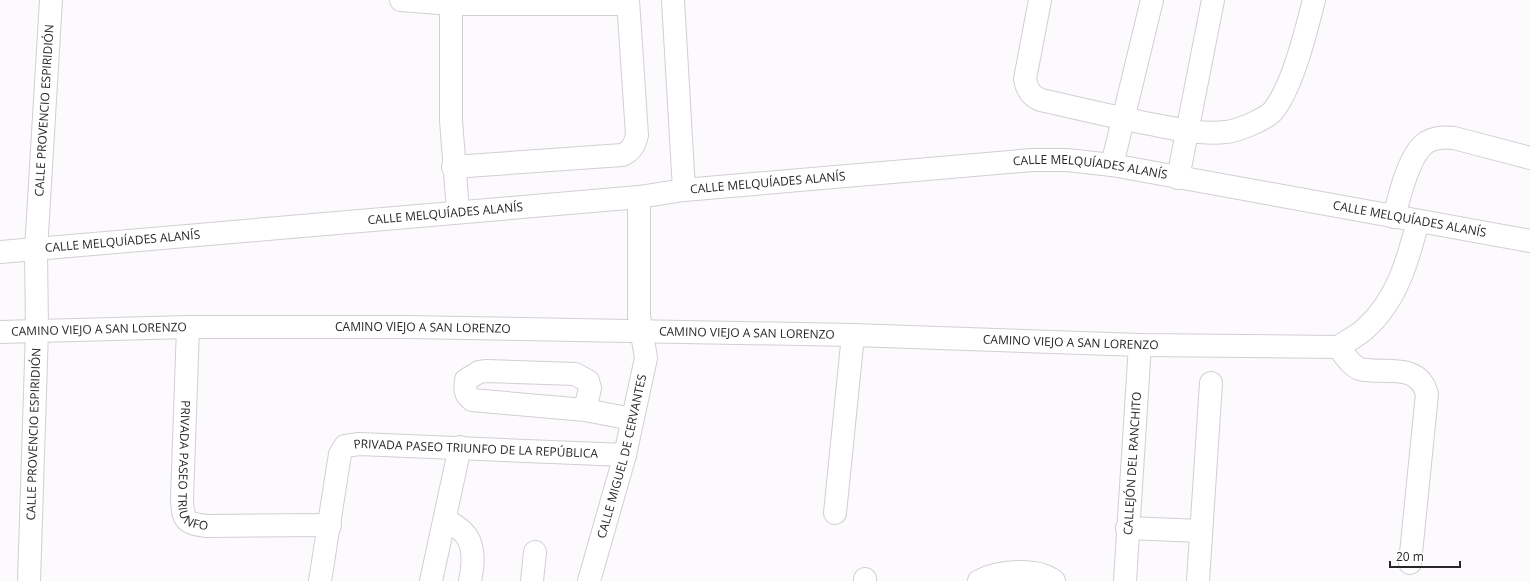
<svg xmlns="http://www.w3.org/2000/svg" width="1530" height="581" font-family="'Open Sans',sans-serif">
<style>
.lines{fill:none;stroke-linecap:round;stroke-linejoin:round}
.minor-casing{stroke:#d1cfd2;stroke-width:24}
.minor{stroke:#fff;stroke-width:22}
.labels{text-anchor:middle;stroke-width:4;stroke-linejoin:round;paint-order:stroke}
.street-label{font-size:12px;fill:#272628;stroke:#fff}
</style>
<rect width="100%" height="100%" fill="#fcfafd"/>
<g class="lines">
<g class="minor-casing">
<g id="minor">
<path d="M401 0 451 4H628"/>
<path d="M451 0V120L458 211"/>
<path d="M673 0 684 190"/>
<path d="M1040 0 1025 79C1027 90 1031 96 1041 100 1076 108 1110 116 1145 123 1172 128 1199 135 1226 132 1238 131 1266 119 1273 111 1293 86 1306 31 1314 0"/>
<path d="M1112 165 1152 0"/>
<path d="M453 167 622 155C632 151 635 144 637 135L628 0"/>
<path d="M1178 178 1213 0"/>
<path d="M1394 217C1399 197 1409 153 1427 142 1436 137 1445 137 1454 138L1530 158"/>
<path id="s1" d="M0 252 639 197 684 190 1032 160H1067L1112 165 1530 241"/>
<path id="s2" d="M188 327 182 499C183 521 185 523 207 526L330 525"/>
<path id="s3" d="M0 332 188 327H407L853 335 1140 345 1338 347C1347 341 1358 336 1366 328 1397 300 1408 260 1418 221"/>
<path d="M1338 347C1344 354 1351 366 1360 369 1384 375 1418 361 1427 394L1410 563"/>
<path d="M585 410 472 400C464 394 465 389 466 380L479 372 487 371 575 374 588 381 590 388 585 410 632 419"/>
<path d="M835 513 853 335"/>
<path d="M445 519C451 523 458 527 463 532 476 544 473 566 470 581"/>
<path d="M1127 528 1201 531"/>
<path id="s4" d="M29 581 37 330 36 250 51 0"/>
<path id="s5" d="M320 581 340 454 345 446 359 444 625 455"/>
<path d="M431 581 460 447"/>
<path d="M532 581 535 552"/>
<path id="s6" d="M589 581 625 455 646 358 639 316V197"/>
<path d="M865 581V579"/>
<path d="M979 581C998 571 1036 567 1054 581"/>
<path id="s7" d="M1125 581 1140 345"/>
<path d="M1198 581 1211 383"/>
</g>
</g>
<use href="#minor" class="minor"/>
</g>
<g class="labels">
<g class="street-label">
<text dy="4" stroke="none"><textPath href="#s4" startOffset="471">CALLE PROVENCIO ESPIRIDIÓN</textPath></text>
<text dy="4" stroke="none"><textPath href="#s1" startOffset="1095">CALLE MELQUÍADES ALANÍS</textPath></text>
<text dy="4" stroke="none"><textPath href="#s1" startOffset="771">CALLE MELQUÍADES ALANÍS</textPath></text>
<text dy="4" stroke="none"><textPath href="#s1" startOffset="447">CALLE MELQUÍADES ALANÍS</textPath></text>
<text dy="4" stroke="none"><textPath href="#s1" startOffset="1419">CALLE MELQUÍADES ALANÍS</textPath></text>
<text dy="4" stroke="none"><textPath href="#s1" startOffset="123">CALLE MELQUÍADES ALANÍS</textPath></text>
<text dy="4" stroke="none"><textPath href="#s3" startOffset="423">CAMINO VIEJO A SAN LORENZO</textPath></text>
<text dy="4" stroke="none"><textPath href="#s3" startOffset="99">CAMINO VIEJO A SAN LORENZO</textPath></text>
<text dy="4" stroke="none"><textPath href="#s3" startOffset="747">CAMINO VIEJO A SAN LORENZO</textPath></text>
<text dy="4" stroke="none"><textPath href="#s3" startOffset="1071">CAMINO VIEJO A SAN LORENZO</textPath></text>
<text dy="4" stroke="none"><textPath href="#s4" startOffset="147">CALLE PROVENCIO ESPIRIDIÓN</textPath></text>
<text dy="4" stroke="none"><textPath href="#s5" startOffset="269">PRIVADA PASEO TRIUNFO DE LA REPÚBLICA</textPath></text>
<text dy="4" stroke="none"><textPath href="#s6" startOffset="129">CALLE MIGUEL DE CERVANTES</textPath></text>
<text dy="4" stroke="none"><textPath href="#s2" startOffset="145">PRIVADA PASEO TRIUNFO</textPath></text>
<text dy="4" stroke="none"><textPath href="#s7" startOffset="118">CALLEJÓN DEL RANCHITO</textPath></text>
</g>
</g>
<path d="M1390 561v6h70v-6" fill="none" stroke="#272628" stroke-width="2"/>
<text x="1396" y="561" font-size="12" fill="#272628" stroke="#ffffff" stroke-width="3" paint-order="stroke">20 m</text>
</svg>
